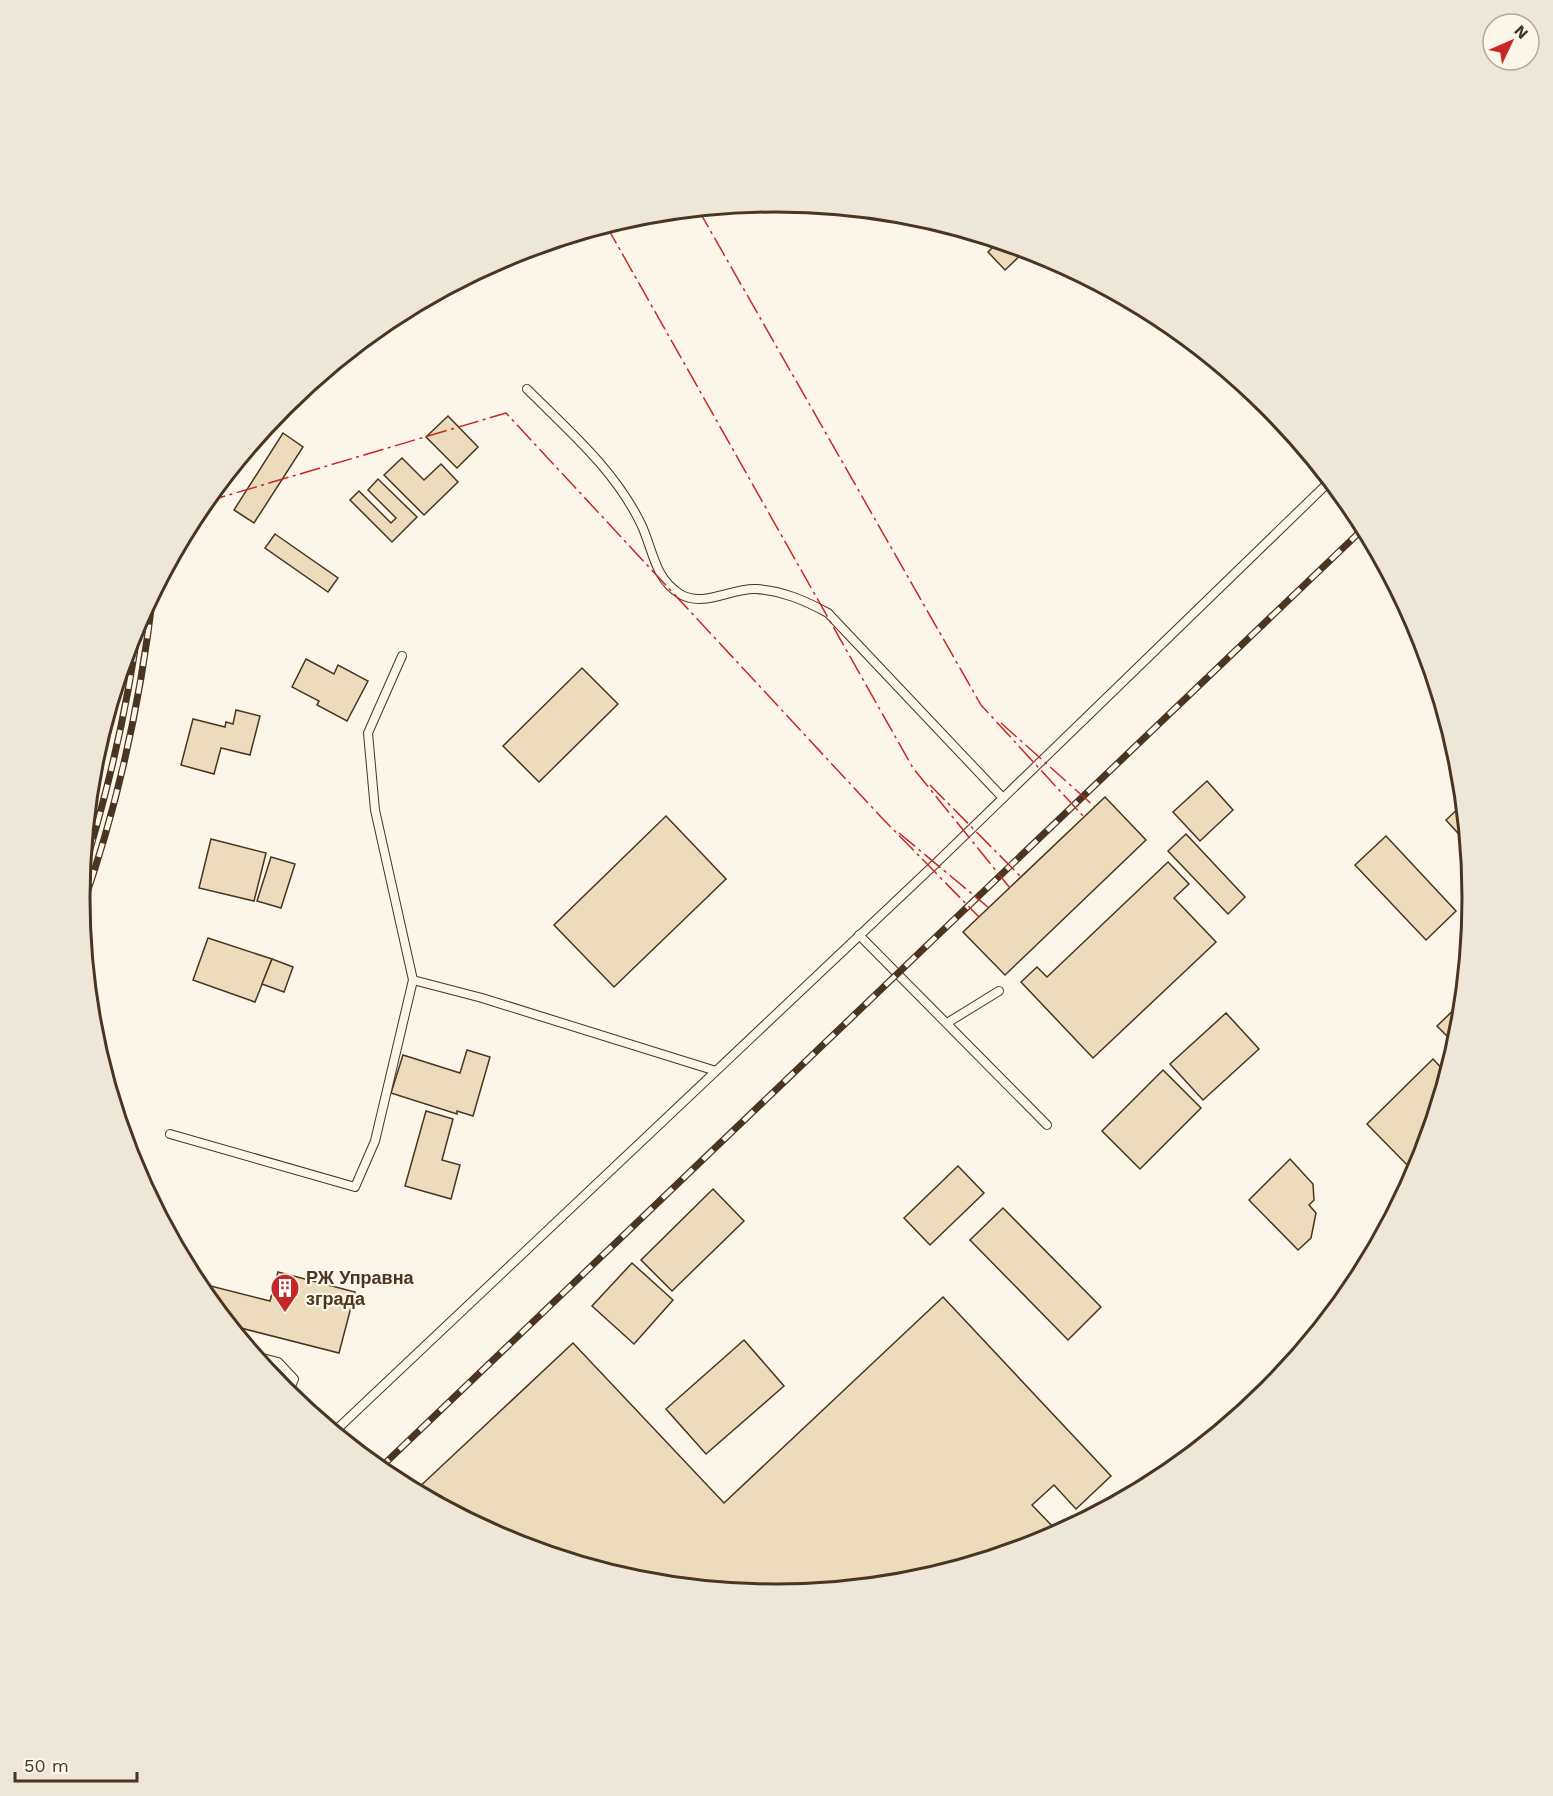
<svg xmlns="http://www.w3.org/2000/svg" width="1553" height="1796" font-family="'Work Sans',sans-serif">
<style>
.green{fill:#dce7d0;stroke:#887966;stroke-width:1.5}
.building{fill:#ecdcbc;stroke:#4a3520;stroke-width:1.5}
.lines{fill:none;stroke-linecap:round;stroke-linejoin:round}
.lane-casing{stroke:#4a3520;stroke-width:10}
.lane{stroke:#fbf6e9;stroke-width:8}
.rail-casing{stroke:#4a3520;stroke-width:7}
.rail{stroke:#fbf6e9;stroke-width:4.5;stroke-dasharray:14;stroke-linecap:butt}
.power{stroke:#c62828;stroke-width:1.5;stroke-dasharray:21 4.5 3 4.5;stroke-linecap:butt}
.labels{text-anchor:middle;stroke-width:4.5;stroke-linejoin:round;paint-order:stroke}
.poi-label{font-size:18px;font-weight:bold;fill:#4a3520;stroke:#fbf6e9;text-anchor:start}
.rim{fill:none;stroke:#4a3520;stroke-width:3}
</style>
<rect width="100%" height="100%" fill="#fbf6e9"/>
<path class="green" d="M120 671 121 690 85 839 93 762Z"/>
<g class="building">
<path d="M999 241 1027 249 1005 270 988 252Z"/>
<path d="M448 416 478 447 457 468 426 437Z"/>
<path d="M283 433 303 447 254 523 234 510Z"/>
<path d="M402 458 424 480 441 464 458 482 424 515 384 475Z"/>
<path d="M378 479 417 517 392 542 350 500 359 491 391 523 396 518 368 490Z"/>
<path d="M275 534 338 578 328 592 265 548Z"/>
<path d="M306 659 334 674 338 665 368 681 347 721 317 705 319 701 292 687Z"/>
<path d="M582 668 618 704 539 782 503 746Z"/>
<path d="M236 710 260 716 250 755 221 748 214 774 181 765 193 719 225 727 226 722 233 724Z"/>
<path d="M1207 781 1233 810 1200 841 1173 812Z"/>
<path d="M1105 797 1146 840 1005 975 963 932Z"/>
<path d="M1464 803 1468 844 1446 820Z"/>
<path d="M666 816 726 879 614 987 554 925Z"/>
<path d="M1186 834 1245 897 1228 914 1168 851Z"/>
<path d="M1386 836 1456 911 1426 940 1355 865Z"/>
<path d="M211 839 266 853 254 901 199 888Z"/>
<path d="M271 857 295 864 281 908 257 901Z"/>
<path d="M1168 862 1189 884 1174 898 1216 942 1093 1058 1021 982 1037 967 1047 977Z"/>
<path d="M208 938 272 959 255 1002 193 980Z"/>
<path d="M272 959 293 967 284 992 262 984Z"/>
<path d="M1463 1001 1460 1034 1457 1046 1437 1026Z"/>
<path d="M1226 1013 1259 1049 1203 1100 1170 1064Z"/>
<path d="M467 1050 490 1057 473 1116 457 1111V1114L391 1093 403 1055 460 1073Z"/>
<path d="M1433 1059 1448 1075 1420 1165 1414 1172 1367 1124Z"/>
<path d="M1163 1070 1201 1108 1140 1169 1102 1131Z"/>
<path d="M426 1111 453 1119 442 1160 460 1165 451 1199 405 1186Z"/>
<path d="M1290 1159 1313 1184 1314 1200 1309 1205 1316 1213 1311 1238 1298 1250 1249 1200Z"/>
<path d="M958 1166 984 1193 930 1245 904 1218Z"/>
<path d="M713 1189 744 1221 672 1291 641 1260Z"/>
<path d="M1003 1208 1101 1307 1068 1340 970 1240Z"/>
<path d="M632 1263 673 1300 634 1344 592 1306Z"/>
<path d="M278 1272 355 1292 339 1353 229 1325 195 1282 270 1301Z"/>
<path d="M943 1297 1111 1476 1076 1509 1054 1485 1032 1505 1055 1529 1039 1543 997 1556 990 1549 976 1562 912 1582 776 1595 640 1582 509 1542 415 1491 573 1343 724 1503Z"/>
<path d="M744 1340 784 1386 706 1454 666 1409Z"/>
</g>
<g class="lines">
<g class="lane-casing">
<g id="lane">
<path d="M527 389C569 431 615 470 641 524 653 549 654 578 680 594 704 608 730 588 756 589 783 591 804 600 828 613L1003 798"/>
<path d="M859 935 1047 1125"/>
<path d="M413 980 482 998 716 1071"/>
<path d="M947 1023 999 991"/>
<path d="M170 1134 355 1187 375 1141 413 980 375 810 368 733 402 656"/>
<path d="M255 1356 278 1362 294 1379 288 1394"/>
<path d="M334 1432 933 866 1331 480"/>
</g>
</g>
<use href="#lane" class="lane"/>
<g class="rail-casing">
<g id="rail">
<path d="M81 879C107 795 128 707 139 620"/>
<path d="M81 910C117 809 141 699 153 593"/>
<path d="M379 1469 1365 527"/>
</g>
</g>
<use href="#rail" class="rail"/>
<g class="power">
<path d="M698 209 981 705 1084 817"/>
<path d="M606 225 913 768 1010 888"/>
<path d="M205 502 506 413 881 817 979 917"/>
<path d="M1001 723 1095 807"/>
<path d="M930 785 1021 877"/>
<path d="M899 833 989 908"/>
</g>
</g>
<defs>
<g id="building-pin" transform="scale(1.5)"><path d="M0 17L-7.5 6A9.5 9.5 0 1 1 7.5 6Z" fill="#c62828" stroke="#fbf6e9"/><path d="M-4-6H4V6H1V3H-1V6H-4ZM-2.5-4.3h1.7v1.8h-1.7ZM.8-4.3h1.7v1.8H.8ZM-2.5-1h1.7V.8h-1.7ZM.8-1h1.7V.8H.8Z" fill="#fff"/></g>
</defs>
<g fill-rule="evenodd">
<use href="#building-pin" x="285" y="1288"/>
</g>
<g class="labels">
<g class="poi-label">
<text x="306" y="1284">РЖ Управна<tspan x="306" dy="21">зграда</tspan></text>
</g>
</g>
<path d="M0 0H1553V1796H0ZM90 898a686 686 0 1 1 1372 0a686 686 0 1 1-1372 0Z" fill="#ede7d9" fill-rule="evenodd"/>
<path class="rim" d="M90 898a686 686 0 1 1 1372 0a686 686 0 1 1-1372 0Z"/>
<g transform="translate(1511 42) rotate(46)"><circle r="28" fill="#fbf6e9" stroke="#b4a999" stroke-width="1.5"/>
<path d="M0-4.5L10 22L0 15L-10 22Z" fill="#c62828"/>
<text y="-9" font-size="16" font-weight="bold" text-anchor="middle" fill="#4a3520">N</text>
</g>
<path d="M15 1772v9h122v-9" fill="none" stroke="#4a3520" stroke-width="3"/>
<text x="24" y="1772" font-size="18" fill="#4a3520" stroke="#fbf6e9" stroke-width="4.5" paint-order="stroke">50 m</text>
</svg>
